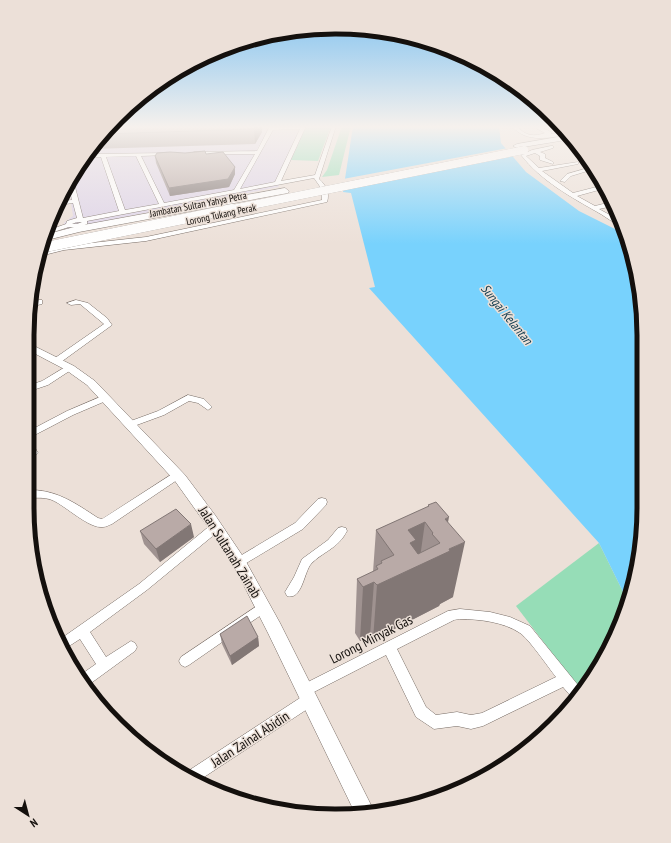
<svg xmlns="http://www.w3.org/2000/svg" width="671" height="843" font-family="'PT Sans Narrow',sans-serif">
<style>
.commercial{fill:#ded4e8}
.green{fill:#96ddb7}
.water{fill:#78d2fd}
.pier{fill:#ece0d8}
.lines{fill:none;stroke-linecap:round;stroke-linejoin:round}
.minor-casing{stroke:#776c65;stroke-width:1}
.major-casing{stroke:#776c65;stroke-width:1}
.highway-casing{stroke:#776c65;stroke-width:1}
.minor{fill:#fff;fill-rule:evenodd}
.major{fill:#fff;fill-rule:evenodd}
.highway{fill:#fff;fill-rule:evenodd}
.highway-bridge-far1-casing{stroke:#776c65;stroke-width:8;stroke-linecap:butt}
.highway-bridge-casing{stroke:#776c65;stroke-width:10;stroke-linecap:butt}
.highway-bridge-far1{stroke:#fff;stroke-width:8}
.highway-bridge{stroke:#fff;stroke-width:10}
.wall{fill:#9f9290}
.shaded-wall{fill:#827775}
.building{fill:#b9aaa7;stroke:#827775;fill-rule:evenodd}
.labels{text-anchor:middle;stroke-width:3;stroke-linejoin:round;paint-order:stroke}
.far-street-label{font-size:10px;fill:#14100d;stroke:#ece0d8}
.water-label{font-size:13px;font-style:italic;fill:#184052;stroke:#ece0d8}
.near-street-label{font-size:14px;fill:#14100d;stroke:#ece0d8}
.rim{fill:none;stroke:#14100d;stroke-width:5}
</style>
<rect width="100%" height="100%" fill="#ece0d8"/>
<path class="commercial" d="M110 126H307L278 187 120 218 67 231 64 223 73 216 68 182 103 132Z"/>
<g class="green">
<path d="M331 126 318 161 291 160 306 127Z"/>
<path d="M342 126H351L339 175 322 177 327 170Z"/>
<path d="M599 543 628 602C618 633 603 666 581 691L516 606Z"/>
</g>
<path class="water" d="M353 126H499L501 143 526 172 579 211 625 234 633 255 643 315 638 567 628 602 599 543 369 288 375 287 351 193 343 192Z"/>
<path class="pier" d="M508 148 514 155 341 190 343 179Z"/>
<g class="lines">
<g class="minor-casing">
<g id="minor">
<path d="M270 126H306L281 181 315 175 332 126H336L319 179C326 185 330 193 327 202L146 241 64 250 40 256V252L64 246 146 237 322 200 321 188 314 178 87 221V224L78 228 69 227 44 235 46 231 66 224 67 221 77 218 73 203 58 205 59 201 72 200 68 182 71 178 73 179 83 218 119 211 101 157H85L88 154 169 153V154L167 155 141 156 164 203 234 190 255 154H194L192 153 194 152 257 151ZM300 129 275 182 240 189 273 130ZM136 156 159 204 125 210 106 157ZM77 222H82L77 224H72Z"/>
<path d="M512 126H517C525 136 534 137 545 133L532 126H539L551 132V134L568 133 570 135C550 137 526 144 512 126Z"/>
<path d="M551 146H553V148L540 152 545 154V158L553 162V164L540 160V156L535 153 526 156 539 168 578 162V164L542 171 573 193 604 185 606 188 577 196 595 206 611 202 613 206 599 209 619 220 621 225C613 223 606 217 599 213 571 197 541 181 521 155L532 150Z"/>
<path d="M592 167 594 169 571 176 565 182 560 181 567 174Z"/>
<path d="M39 300H42V304L29 307 30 303Z"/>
<path d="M76 300 88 303 107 318 112 325 61 362H55L54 360 55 358 104 324 80 304 71 305 67 303Z"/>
<path d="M67 366H70L74 368 48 385 27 392V386L42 381Z"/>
<path d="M105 395 109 398 108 400 73 415 29 438 38 453 36 455H30L27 451V432L67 411Z"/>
<path d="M188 395 204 399 212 407 208 410 198 403 189 401 164 415 134 426 131 427 126 424 128 422 158 411Z"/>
<path d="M177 471 180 472 182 475 180 478 112 524C109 525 106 527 103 527 89 529 66 506 52 500 44 497 36 498 27 498V490C56 489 75 503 98 518L102 519Z"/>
<path d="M322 498 326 499 327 502 326 505 303 529 243 565 239 567 235 565 233 562 235 559 295 523 318 499Z"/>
<path d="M216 523 220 524 221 527 220 530 147 590 90 632 106 657 131 641 135 643 137 647 135 651 87 686 79 676 96 664 80 639 63 650 59 640 139 584 212 524Z"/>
<path d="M342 527 346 528 347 531C338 549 322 552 311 564 304 572 302 601 287 596L285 592 294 577 302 559 328 540 338 528Z"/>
<path d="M263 602 267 603 269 607 267 611 189 665 185 667 181 665 179 661 181 657Z"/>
<path d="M460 609 490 612 510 617 530 626 582 690 574 700 563 687 483 726 471 729 457 726 434 729 416 717 386 655 312 693 315 694 317 699 315 704 198 781 184 776 185 773 303 696 300 694 298 690 300 686 448 611ZM460 619C479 619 504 622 520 633 529 639 548 667 556 677L482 713 471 715 457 712 436 715 426 707 397 649 454 620Z"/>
<path d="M483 770 488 772 489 775 469 783 468 781 470 776Z"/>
</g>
</g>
<g class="major-casing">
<path id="major" d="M28 343 74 366 95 381 185 475 215 515 244 558 280 623 374 811 355 813 268 633 234 566 205 523 175 481 87 385 66 370 28 350Z"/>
</g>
<g class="highway-casing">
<g id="highway">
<path d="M570 135 572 139 517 148 513 146 517 144Z"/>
<path d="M285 188 289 191 288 193 79 232 43 241 44 235 78 226Z"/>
</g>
</g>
<use href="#minor" class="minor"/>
<use href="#major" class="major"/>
<use href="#highway" class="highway"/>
<g class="highway-bridge-far1-casing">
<path id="highway-bridge-far1" d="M227 210 524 150"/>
</g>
<g class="highway-bridge-casing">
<path id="highway-bridge" d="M41 248 232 209"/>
</g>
<use href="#highway-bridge-far1" class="highway-bridge-far1"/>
<use href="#highway-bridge" class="highway-bridge"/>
</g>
<g class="wall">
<path d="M262 126V132L255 144 91 149 103 132Z"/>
<path d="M206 154 235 167V174L229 187 170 196 156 163 155 156Z"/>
<path d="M428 505 448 522 453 597 440 604 439 606 373 640 370 636 360 641 355 633 357 579 373 572 376 530 428 507Z"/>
<path d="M140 531 194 537 160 562 144 544Z"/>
<path d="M220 634 258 637 259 646 232 665 222 644Z"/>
</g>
<g class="shaded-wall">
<path d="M255 126H262V132L255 144 254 129Z"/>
<path d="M235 167V174L229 187 170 196 169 188Z"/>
<path d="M449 517 442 554 449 549 465 542 453 597 440 604 439 606 373 640 377 585 403 573 408 530 425 522 419 565 439 556 445 519Z"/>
<path d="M191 524 194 537 160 562 156 549Z"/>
<path d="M374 582 370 636 360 641 363 587Z"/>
<path d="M258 637 259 646 232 665 230 656Z"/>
</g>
<g class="building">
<path d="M110 126H255L254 129 102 134Z"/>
<path d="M205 151 206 154 223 152 235 167 228 179 169 188 155 156 157 153 170 152 185 153Z"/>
<path d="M436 502 449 517 445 519 465 542 449 549 450 551 377 585 374 582 363 587 357 579 378 569 376 566 382 563 381 561 394 555 376 530 429 506 428 505ZM425 522 433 533 432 534 440 543 418 554 410 543 416 540 408 530Z"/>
<path d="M176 509 191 524 156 549 140 531Z"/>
<path d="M247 616 258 637 230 656 220 634Z"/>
</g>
<linearGradient id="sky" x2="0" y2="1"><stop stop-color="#7bc0f0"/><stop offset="0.52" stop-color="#f6f1ed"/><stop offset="1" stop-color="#f6f1ed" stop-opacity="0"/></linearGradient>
<rect width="671" height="244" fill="url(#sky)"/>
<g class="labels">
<g class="far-street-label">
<text transform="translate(198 204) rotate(-11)" y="4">Jambatan Sultan Yahya Petra</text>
<text transform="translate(221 214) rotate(-12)" y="4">Lorong Tukang Perak</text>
</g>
<g class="water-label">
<text transform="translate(507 314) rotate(51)" y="5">Sungai Kelantan</text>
</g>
<g class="near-street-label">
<text transform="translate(230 552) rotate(58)" y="5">Jalan Sultanah Zainab</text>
<text transform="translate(371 639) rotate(-27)" y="5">Lorong Minyak Gas</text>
<text transform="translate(250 739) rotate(-33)" y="5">Jalan Zainal Abidin</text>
</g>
</g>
<path d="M0 0H671V843H0ZM335 34H336A301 301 0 0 1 637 335V508A301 301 0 0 1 336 809H335A301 301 0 0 1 34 508V335A301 301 0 0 1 335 34Z" fill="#ece0d8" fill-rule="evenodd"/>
<path class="rim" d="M335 34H336A301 301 0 0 1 637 335V508A301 301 0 0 1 336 809H335A301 301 0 0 1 34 508V335A301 301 0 0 1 335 34Z"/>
<g transform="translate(28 815) rotate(144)" stroke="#ece0d8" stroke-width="3" paint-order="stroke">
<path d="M0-3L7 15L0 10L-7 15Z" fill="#14100d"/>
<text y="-6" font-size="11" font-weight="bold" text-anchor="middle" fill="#14100d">N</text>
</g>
</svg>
